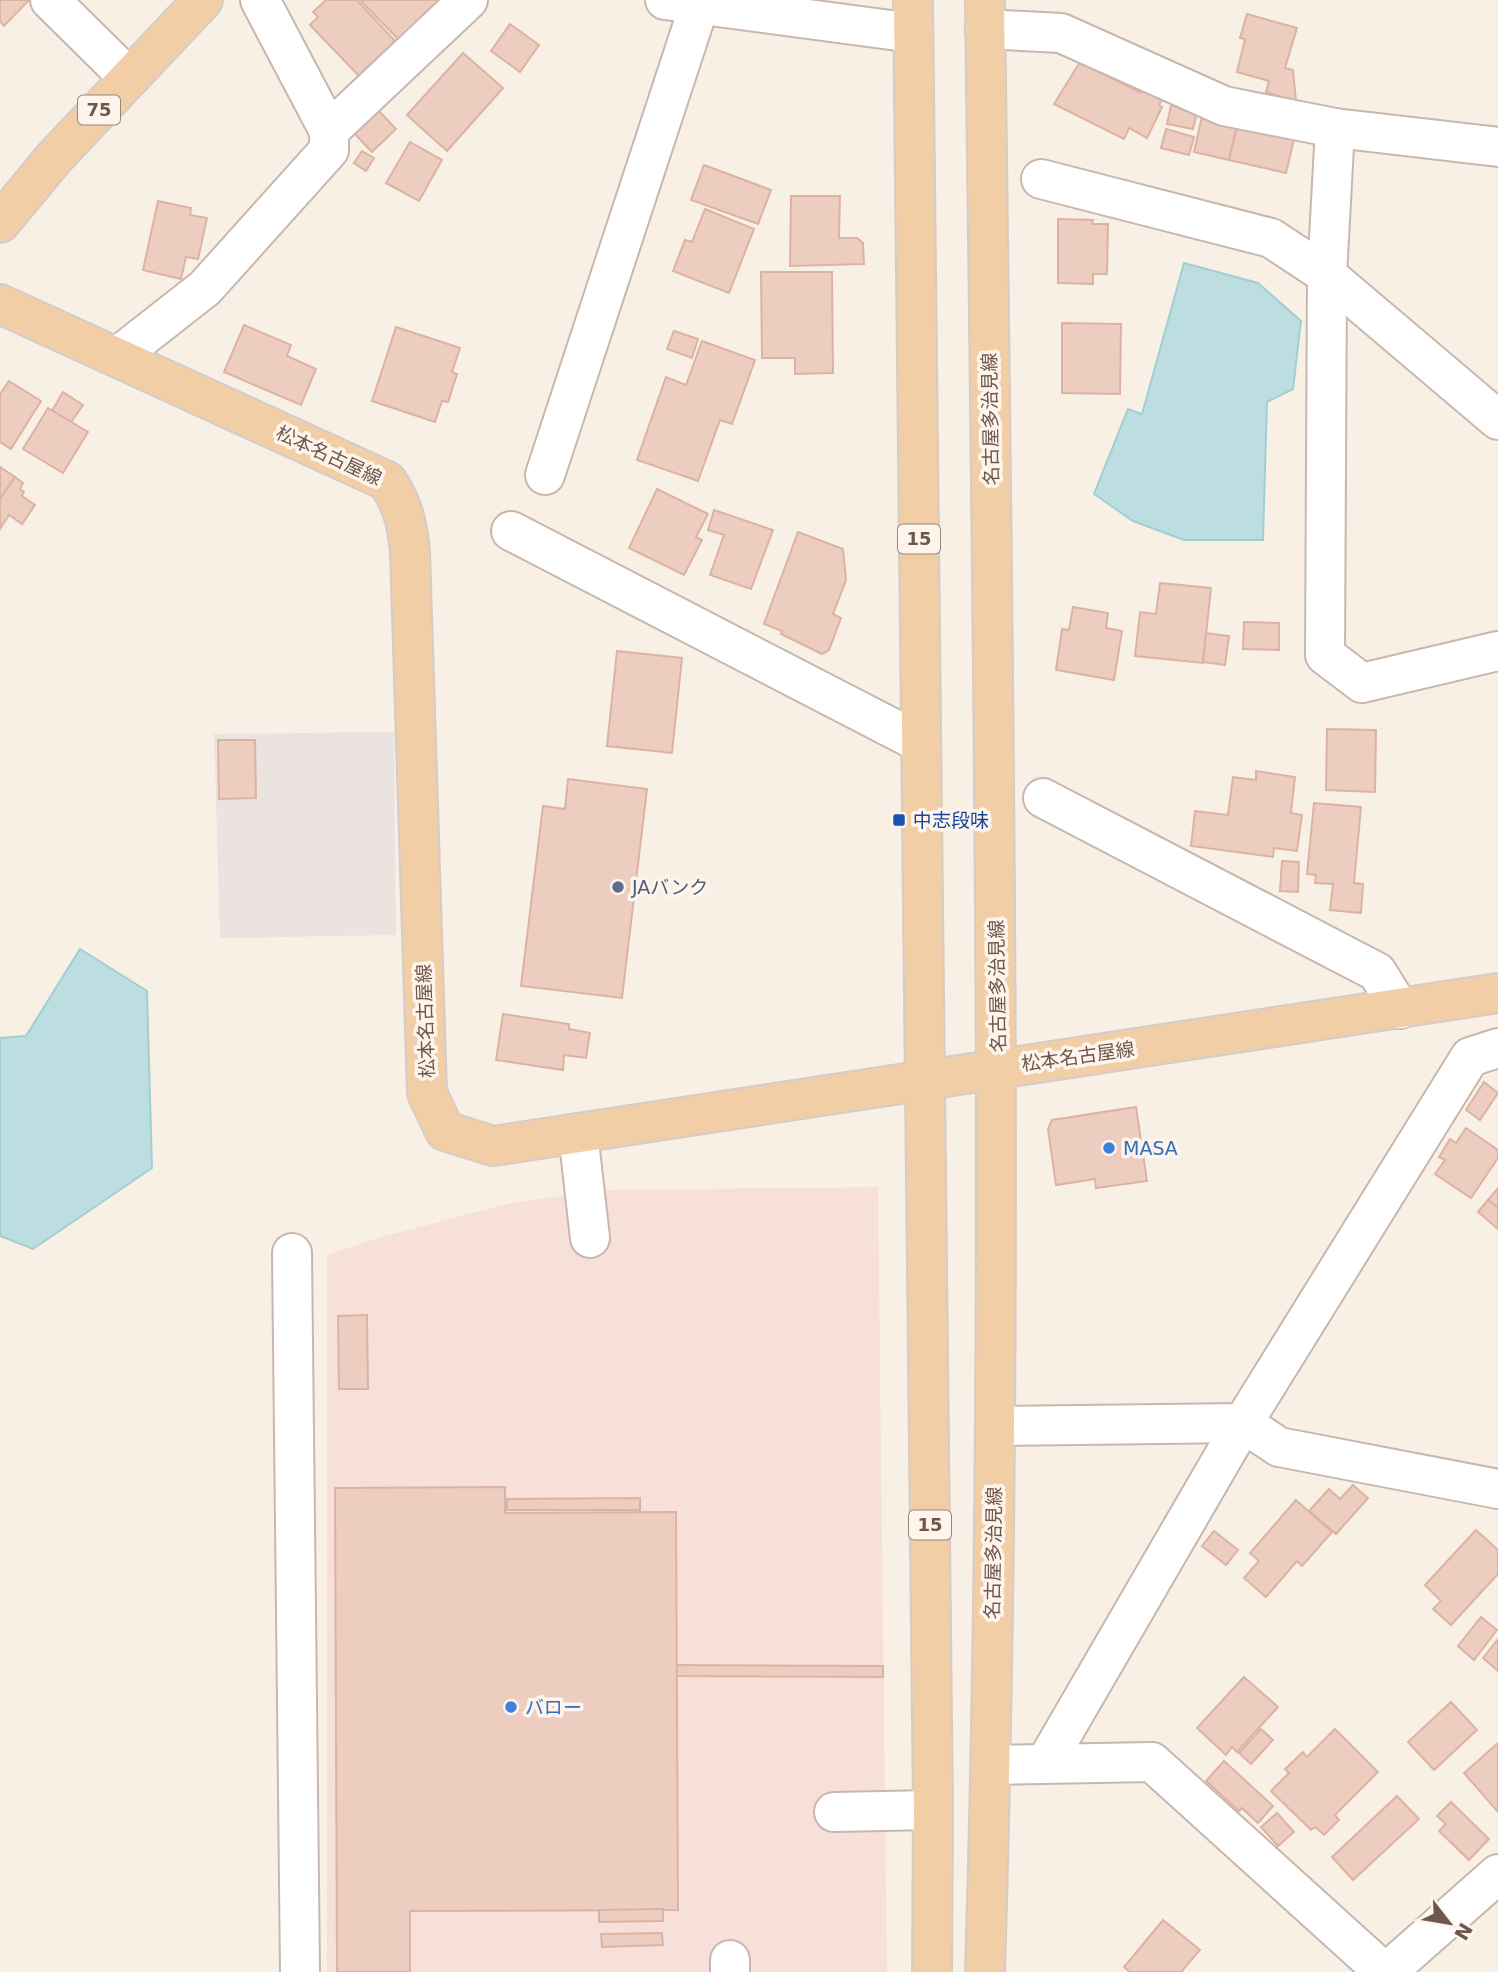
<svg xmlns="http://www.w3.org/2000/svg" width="1498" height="1972" font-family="'DejaVu Sans','Noto Sans JP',sans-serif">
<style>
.commercial{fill:#f8e0da}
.industrial{fill:#eae3df}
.water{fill:#bcdee1;stroke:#a3ced1;stroke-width:2}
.building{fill:#eccdc0;stroke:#dcb3a2;stroke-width:2}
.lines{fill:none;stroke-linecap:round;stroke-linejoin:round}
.minor-casing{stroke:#c9b7ad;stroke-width:42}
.major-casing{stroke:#d4ccca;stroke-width:42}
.minor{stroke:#fff;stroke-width:38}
.major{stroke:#f1cea5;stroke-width:38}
.transit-dot{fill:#1a4fb4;stroke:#fdf4eb;stroke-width:2.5}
.service-dot{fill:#5c6f8a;stroke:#fdf4eb;stroke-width:2.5}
.shop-dot{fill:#3f7fe0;stroke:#fdf4eb;stroke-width:2.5}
.labels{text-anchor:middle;stroke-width:7;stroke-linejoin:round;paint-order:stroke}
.shield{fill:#fdf4eb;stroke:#9a857c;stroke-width:2}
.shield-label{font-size:18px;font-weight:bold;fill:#6f564d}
.street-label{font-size:19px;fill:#6f564d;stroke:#fdf4eb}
.transit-label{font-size:19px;fill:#164399;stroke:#fdf4eb;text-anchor:start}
.service-label{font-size:19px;fill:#4e5e75;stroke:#fdf4eb;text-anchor:start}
.shop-label{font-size:19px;fill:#366cbe;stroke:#fdf4eb;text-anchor:start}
</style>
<rect width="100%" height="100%" fill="#f9f0e5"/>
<path class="commercial" d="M878 1187 887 1972H327V1255L381 1237 511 1203 605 1190Z"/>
<path class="industrial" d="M394 732 396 935 220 938 214 734Z"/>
<g class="water">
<path d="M1184 263 1258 283 1301 321 1293 389 1267 402 1263 540H1184L1133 521 1094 494 1128 409 1142 414Z"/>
<path d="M80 949 147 991 152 1168 33 1249 0 1236V1038L26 1036Z"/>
</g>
<g class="building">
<path d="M0 0H29L4 26 0 21Z"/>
<path d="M326 0H357L395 41 359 76 310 25 318 17 313 12Z"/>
<path d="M360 0H443L400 41Z"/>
<path d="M1247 14 1297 28 1285 68 1293 70 1296 101 1266 92 1269 81 1237 72 1245 39 1240 38Z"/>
<path d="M510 24 539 45 520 72 491 51Z"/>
<path d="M463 53 503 88 447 151 407 115Z"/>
<path d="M1080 62 1141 93 1144 88 1163 97 1159 105 1162 107 1147 138 1129 128 1124 139 1054 104Z"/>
<path d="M1172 101 1198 107 1193 129 1167 124Z"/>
<path d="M377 109 396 129 372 152 353 132Z"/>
<path d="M1203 112 1237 126 1229 160 1194 152Z"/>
<path d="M1237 126 1294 139 1286 173 1229 160Z"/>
<path d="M1166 129 1194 137 1189 155 1161 148Z"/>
<path d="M410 142 442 160 419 201 386 183Z"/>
<path d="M362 151 374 158 366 171 354 163Z"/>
<path d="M704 165 771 190 758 224 691 200Z"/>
<path d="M791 196H840L839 238H857L863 243 864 264 790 266Z"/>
<path d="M158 201 191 208 190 215 207 218 198 259 186 257 181 279 143 270Z"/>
<path d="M705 209 754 229 729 293 673 271 685 240 692 242Z"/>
<path d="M1058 219 1093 220 1092 224H1108L1107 274H1093V284L1058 283Z"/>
<path d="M761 272H832L833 373 795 374V358H762Z"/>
<path d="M1062 323 1121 324 1120 394 1062 393Z"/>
<path d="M244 325 291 345 287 356 316 369 301 405 224 372Z"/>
<path d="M396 327 460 348 452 372 457 374 448 402 442 401 435 422 372 401Z"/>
<path d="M674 331 698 339 692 358 667 349Z"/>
<path d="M702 341 755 360 732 424 720 420 698 481 637 460 666 377 686 385Z"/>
<path d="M9 381 41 401 11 449 0 442V394Z"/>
<path d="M63 392 83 405 71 422 52 411Z"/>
<path d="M48 408 88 432 63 473 23 449Z"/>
<path d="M0 467 15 477 0 499Z"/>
<path d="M15 477 23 483 20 489 24 492 22 496 35 505 22 524 9 515 0 529V499Z"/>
<path d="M657 489 708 514 696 537 702 540 684 575 629 548Z"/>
<path d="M714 510 773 530 751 589 710 575 724 535 708 530Z"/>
<path d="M798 532 843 549 846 580 833 614 841 618 829 650 822 654 781 634 782 631 764 624Z"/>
<path d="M1160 583 1211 588 1203 663 1135 656 1140 612 1156 614Z"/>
<path d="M1073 607 1108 613 1106 628 1122 631 1114 680 1056 670 1062 629 1069 630Z"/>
<path d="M1244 622 1279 623V650L1243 649Z"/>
<path d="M1206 633 1229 636 1225 665 1203 662Z"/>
<path d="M617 651 682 658 672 753 607 746Z"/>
<path d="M1327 729 1376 730 1375 792 1326 790Z"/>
<path d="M218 740H255L256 798 219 799Z"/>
<path d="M1256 771 1295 777 1291 813 1302 815 1297 851 1274 848 1273 857 1191 846 1195 811 1228 815 1233 777 1256 780Z"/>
<path d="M568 779 647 789 622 998 521 986 543 806 565 809Z"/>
<path d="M1314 803 1361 807 1354 883 1363 884 1361 913 1330 910 1333 884 1315 883 1316 875 1307 874Z"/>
<path d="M1282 861 1299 862 1298 892 1280 891Z"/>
<path d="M503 1014 569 1024V1029L590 1033 586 1058 564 1055 563 1070 496 1060Z"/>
<path d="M1484 1082 1498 1093 1480 1120 1466 1110Z"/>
<path d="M1136 1107 1147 1181 1096 1188 1095 1179 1056 1185 1048 1129 1052 1120Z"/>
<path d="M1466 1128 1498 1150V1158L1471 1198 1435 1174 1445 1160 1439 1157 1450 1139 1456 1143Z"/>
<path d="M1498 1188V1208L1488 1200Z"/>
<path d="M1488 1200 1498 1208V1229L1478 1212Z"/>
<path d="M367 1315 368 1389H339L338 1316Z"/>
<path d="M1353 1485 1368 1498 1336 1534 1309 1511 1329 1489 1340 1499Z"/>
<path d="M505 1487V1513L676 1512 678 1910 410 1911V1972H337L335 1488Z"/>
<path d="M640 1498V1510H507V1499Z"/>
<path d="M1296 1500 1332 1532 1302 1566 1297 1561 1266 1597 1244 1578 1259 1561 1250 1553Z"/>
<path d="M1476 1530 1498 1550V1574L1451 1625 1433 1609 1441 1601 1425 1585Z"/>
<path d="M1214 1531 1238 1550 1226 1565 1202 1546Z"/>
<path d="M1481 1617 1497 1630 1474 1660 1458 1646Z"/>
<path d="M1498 1639V1671L1483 1658Z"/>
<path d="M677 1665 883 1666V1677L677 1676Z"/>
<path d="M1244 1677 1278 1707 1237 1752 1232 1747 1226 1755 1197 1728Z"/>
<path d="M1451 1702 1477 1730 1434 1770 1408 1742Z"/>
<path d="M1261 1729 1273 1740 1251 1764 1239 1753Z"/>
<path d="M1335 1729 1378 1772 1335 1815 1339 1820 1324 1835 1315 1827 1311 1830 1271 1791 1289 1773 1285 1769 1303 1752 1307 1757Z"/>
<path d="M1498 1743V1812L1464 1773Z"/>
<path d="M1224 1761 1273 1806 1258 1823 1242 1808 1239 1811 1206 1781Z"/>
<path d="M1397 1796 1419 1819 1353 1880 1332 1857Z"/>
<path d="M1451 1802 1489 1839 1469 1860 1439 1831 1446 1824 1437 1816Z"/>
<path d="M1277 1813 1294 1832 1278 1846 1261 1827Z"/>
<path d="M663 1909V1921L599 1922V1910Z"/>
<path d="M1163 1920 1200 1950 1181 1972H1130L1124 1967Z"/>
<path d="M662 1933 663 1945 602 1947 601 1934Z"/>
</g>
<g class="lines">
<g class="minor-casing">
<g id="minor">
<path d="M50 0 129 78"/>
<path d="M260 0 329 131"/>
<path d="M665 0 913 33"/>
<path d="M985 29 1061 33 1224 106 1335 128 1498 147"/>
<path d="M1335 128 1327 275 1325 655 1362 683 1498 651"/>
<path d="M1041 179 1271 238 1327 275 1498 420"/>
<path d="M117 357 205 288 329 150V131L468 0"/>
<path d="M545 475 701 0"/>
<path d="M511 531 921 743"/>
<path d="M1043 798 1377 972 1400 1009"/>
<path d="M578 1133 590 1238"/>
<path d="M292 1253 300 1972"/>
<path d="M995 1426 1243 1423 1279 1447 1498 1489"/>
<path d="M1045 1764 1243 1423 1470 1057 1498 1048"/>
<path d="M991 1765 1152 1762 1384 1972"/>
<path d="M834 1812 933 1810"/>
<path d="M730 1960V1972"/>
<path d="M1387 1972 1498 1874"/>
</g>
</g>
<g class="major-casing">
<g id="major">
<path d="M913 0 933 1810 932 1972"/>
<path d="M0 223 54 158 203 0"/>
<path d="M0 304 387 481C403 504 407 524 410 551L427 1093 445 1131 493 1146 1498 993"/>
<path d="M985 1972C1005 1315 993 657 985 0"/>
</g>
</g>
<use href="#minor" class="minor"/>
<use href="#major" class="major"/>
</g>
<rect class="transit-dot" x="892" y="813" width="14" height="14" rx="3.5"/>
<circle class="service-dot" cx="618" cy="887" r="7"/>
<g class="shop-dot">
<circle cx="1109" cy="1148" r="7"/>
<circle cx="511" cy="1707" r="7"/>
</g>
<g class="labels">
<g class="shield">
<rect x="78" y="95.5" width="42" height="29" rx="5"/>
<rect x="898" y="524.5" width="42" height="29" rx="5"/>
<rect x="909" y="1510.5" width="42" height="29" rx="5"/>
</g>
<g class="shield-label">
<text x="99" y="116">75</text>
<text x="919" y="545">15</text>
<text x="930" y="1531">15</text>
</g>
<g class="street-label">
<text transform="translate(990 419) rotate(-91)" y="7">名古屋多治見線</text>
<text transform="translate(329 455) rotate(25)" y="7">松本名古屋線</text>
<text transform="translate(997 986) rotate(-91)" y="7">名古屋多治見線</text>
<text transform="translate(425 1021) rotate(-92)" y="7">松本名古屋線</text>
<text transform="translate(1078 1056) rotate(-8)" y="7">松本名古屋線</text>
<text transform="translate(993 1553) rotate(-89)" y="7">名古屋多治見線</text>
</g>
<g class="transit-label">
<text x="913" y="827">中志段味</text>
</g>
<g class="service-label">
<text x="632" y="894">JAバンク</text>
</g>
<g class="shop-label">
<text x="1123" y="1155">MASA</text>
<text x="525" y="1714">バロー</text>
</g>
</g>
<g transform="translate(1449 1923) rotate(121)" stroke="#fdf4eb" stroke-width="5" paint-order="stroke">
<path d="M0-5L12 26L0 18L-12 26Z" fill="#6f564d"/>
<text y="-10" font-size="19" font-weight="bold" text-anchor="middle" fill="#6f564d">N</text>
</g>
</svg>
